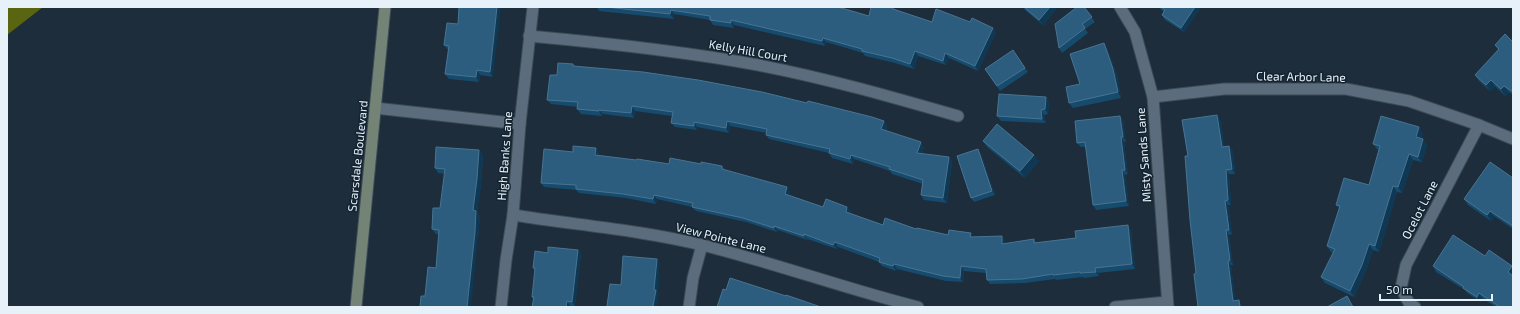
<svg xmlns="http://www.w3.org/2000/svg" width="1520" height="314" font-family="'Exo 2',sans-serif">
<style>
.forest{fill:#596511}
.lines{fill:none;stroke-linecap:round;stroke-linejoin:round}
.minor-casing{stroke:#3c4a55;stroke-width:13}
.secondary-casing{stroke:#3c4a55;stroke-width:13}
.minor{stroke:#5b6d7c;stroke-width:11}
.secondary{stroke:#738477;stroke-width:11}
.wall{fill:#164b6e}
.shaded-wall{fill:#0f3854}
.building{fill:#2c5d7e;stroke:#497491}
.labels{text-anchor:middle;stroke-width:3;stroke-linejoin:round;paint-order:stroke}
.street-label{font-size:12px;fill:#e6f1fa;stroke:#142330}
</style>
<rect width="100%" height="100%" fill="#1d2d3b"/>
<path class="forest" d="M7 7H43L7 35Z"/>
<g class="lines">
<g class="minor-casing">
<g id="minor">
<path d="M1120 7 1135 32 1153 97 1168 307"/>
<path d="M529 36C606 43 682 51 758 65 826 78 892 97 958 116"/>
<path d="M1153 97 1224 89H1346L1409 101 1479 125 1513 139"/>
<path d="M375 108 520 124"/>
<path d="M513 215C576 225 640 230 702 245 775 263 846 289 918 307"/>
<path d="M501 307 506 260 513 215 520 124 533 7"/>
<path d="M689 307 693 278 702 245"/>
<path d="M1115 307 1167 302"/>
<path d="M1415 307 1409 303 1401 288 1406 265 1479 125"/>
</g>
</g>
<g class="secondary-casing">
<path id="secondary" d="M356 307 385 7"/>
</g>
<use href="#minor" class="minor"/>
<use href="#secondary" class="secondary"/>
</g>
<g class="wall">
<path d="M597 7H838L869 16 894 9 932 22 996 32 978 71 949 58 946 65 918 56 914 69 895 63 865 56 863 53 826 42 825 46 734 25V28L713 25 710 20 674 14V19L599 11Z"/>
<path d="M1023 7H1058L1043 25 1025 10Z"/>
<path d="M1084 7 1095 22 1085 29 1088 33 1062 53 1059 48Z"/>
<path d="M1158 7H1201L1184 32 1165 20 1162 15 1164 12Z"/>
<path d="M458 24 493 77 480 75 479 82 449 79 445 74 448 50 444 45Z"/>
<path d="M1513 42V95L1509 92 1505 96 1495 86 1490 91 1479 81 1475 75 1498 50 1495 45Z"/>
<path d="M1107 48 1117 75 1121 98 1073 108 1069 103 1080 84Z"/>
<path d="M1013 50 1028 72 1000 91 985 69Z"/>
<path d="M573 64 575 66 807 103 884 121 887 126 886 131 924 147 922 154 949 157 952 162 947 203 924 200 921 195 923 184 892 174 890 171 854 159 853 164 832 158 829 153 769 139 766 135 767 133 730 126 729 133 697 127V130L675 127 671 123 672 116 635 111 634 118 603 114 602 116 581 114 577 109 578 107 551 104 547 100Z"/>
<path d="M1049 101 1048 114 1044 115 1046 123 1001 121 997 116Z"/>
<path d="M1120 116 1123 120 1126 142H1124L1128 174 1125 175 1129 206 1096 210 1093 205 1086 147H1081L1077 143Z"/>
<path d="M1221 120 1224 147 1229 146 1233 151 1235 174H1229L1231 205H1228L1232 234 1229 235 1233 265H1231L1235 301 1242 305V307L1196 273 1188 156Z"/>
<path d="M1423 133 1421 139H1423L1427 145 1422 162 1413 160 1402 193 1397 192 1379 252 1373 250 1366 271 1354 297 1325 283 1321 277 1333 253 1331 252 1327 246 1339 208 1336 205 1369 185 1379 150 1377 149 1373 144Z"/>
<path d="M983 141 1039 161 1025 178 987 147Z"/>
<path d="M479 150 483 155 481 184 477 212 480 216 478 237 425 296 436 268 439 234H436L432 229 440 208 445 174 438 173 435 168Z"/>
<path d="M573 152H599V156L669 164H701L722 166 725 170 790 192 789 195 823 207 851 211 850 213 883 225 916 229 948 235 974 237 1002 236 1005 241V244L1034 239 1036 243 1131 230 1135 269 1098 273 1099 276 1084 278 1083 277 1056 280 1055 279 1025 283 990 284 987 280 986 273 964 271 963 282 946 281 897 269 896 271 882 266 879 262 838 247 837 249 807 239V240L778 230 777 232 746 222 696 211 692 207 657 199 656 204 626 198 579 193 576 190 544 187 541 183Z"/>
<path d="M981 154 995 195 974 202 971 198Z"/>
<path d="M1513 178V229L1494 216 1491 221 1468 205 1464 199Z"/>
<path d="M578 250 581 254 575 306H570V307H532L533 300 532 297 535 270 533 268 548 253Z"/>
<path d="M1485 256 1512 266 1513 267V307H1496L1483 299 1481 302 1467 293 1465 290 1436 272 1433 266Z"/>
</g>
<g class="shaded-wall">
<path d="M497 7H501L493 77 490 72Z"/>
<path d="M1050 7H1058L1043 25 1039 20Z"/>
<path d="M1195 7H1201L1184 32 1181 28Z"/>
<path d="M671 10 674 14V19L670 14Z"/>
<path d="M731 20 734 25V28L731 23Z"/>
<path d="M993 28 996 32 978 71 975 66Z"/>
<path d="M823 38 826 42 825 46 822 41Z"/>
<path d="M1104 43 1107 48 1117 75 1121 98 1118 92Z"/>
<path d="M915 51 918 56 914 69 910 64Z"/>
<path d="M945 53 949 58 946 65 943 61Z"/>
<path d="M477 70 480 75 479 82 476 77Z"/>
<path d="M1491 80 1495 86 1490 91 1486 85Z"/>
<path d="M1504 86 1509 92 1505 96 1501 89Z"/>
<path d="M1046 97 1049 101 1048 114 1045 109Z"/>
<path d="M632 106 635 111 634 118 631 113Z"/>
<path d="M599 110 603 114 602 116 599 111Z"/>
<path d="M1041 110 1044 115 1046 123 1042 119Z"/>
<path d="M1217 115 1221 120 1225 151 1222 147Z"/>
<path d="M1120 116 1123 120 1126 142 1123 137Z"/>
<path d="M727 121 730 126 729 133 726 128Z"/>
<path d="M884 121 887 126 885 134 881 129Z"/>
<path d="M694 122 697 127V130L694 126Z"/>
<path d="M1419 127 1423 133 1420 143 1416 137Z"/>
<path d="M1121 137 1124 142 1128 174 1125 170Z"/>
<path d="M1423 139 1427 145 1422 162 1418 157Z"/>
<path d="M921 142 924 147 921 158 917 153Z"/>
<path d="M1229 146 1233 151 1235 174 1232 169Z"/>
<path d="M596 148 599 152 598 160 595 155Z"/>
<path d="M978 149 981 154 995 195 992 191Z"/>
<path d="M479 150 483 155 481 184 477 212 480 216 478 237 471 307H467L473 210Z"/>
<path d="M1409 154 1413 160 1402 193 1398 187Z"/>
<path d="M851 155 854 159 853 164 850 159Z"/>
<path d="M1034 155 1039 161 1025 178 1020 171Z"/>
<path d="M949 157 952 162 947 203 943 198Z"/>
<path d="M1122 170 1125 175 1129 206 1126 201Z"/>
<path d="M1226 170 1229 174 1231 205 1228 200Z"/>
<path d="M1393 186 1397 192 1379 252 1375 246Z"/>
<path d="M787 187 790 192 788 198 785 194Z"/>
<path d="M654 195 657 199 656 204 653 199Z"/>
<path d="M1225 201 1228 205 1232 234 1229 230Z"/>
<path d="M847 207 851 211 849 216 846 212Z"/>
<path d="M1490 211 1494 216 1491 221 1487 215Z"/>
<path d="M1128 225 1131 230 1135 269 1132 264Z"/>
<path d="M774 226 778 230 777 232 774 228Z"/>
<path d="M1226 230 1229 235 1233 265 1230 260Z"/>
<path d="M971 233 974 237H970Z"/>
<path d="M804 234 807 239V240L804 236Z"/>
<path d="M1002 236 1005 241V249L1002 244Z"/>
<path d="M835 242 838 247 837 249 833 245Z"/>
<path d="M1369 244 1373 250 1366 271 1354 297 1350 291Z"/>
<path d="M578 250 581 254 575 306 572 302Z"/>
<path d="M657 259 660 263 658 293 659 294 657 307H654L653 306 654 290Z"/>
<path d="M1228 261 1231 265 1236 306 1233 301Z"/>
<path d="M894 264 897 269 896 271 893 266Z"/>
<path d="M961 266 964 271 963 282 960 278Z"/>
<path d="M1512 266 1513 267V276L1512 278 1508 272Z"/>
<path d="M1095 268 1098 273 1099 276 1096 272Z"/>
<path d="M1479 293 1483 299 1481 302 1477 297Z"/>
<path d="M1239 300 1242 305V307H1240Z"/>
<path d="M567 301 570 306V307H566Z"/>
</g>
<g class="building">
<path d="M459 7H497L490 72 477 70 476 77 445 74 449 46 444 45 447 23 458 24Z"/>
<path d="M606 7H838L869 16 871 7H893V9L932 22 936 9 970 22 972 18 993 28 975 66 945 53 943 61 915 51 910 64 892 58 862 51V49L823 38 822 41 731 20V23L710 20V16L671 10 670 14Z"/>
<path d="M1024 7H1050L1039 20Z"/>
<path d="M1077 7H1084L1092 17 1082 24 1085 28 1059 48 1055 24Z"/>
<path d="M1161 7H1195L1181 28 1162 15 1165 10Z"/>
<path d="M1505 34 1513 42V92L1504 86 1501 89 1491 80 1486 85 1475 75 1499 49 1495 45Z"/>
<path d="M1104 43 1113 69 1118 92 1069 103 1066 87 1080 84 1070 54Z"/>
<path d="M1013 50 1025 68 997 86 985 69Z"/>
<path d="M558 63 573 64V66L643 72 698 80 762 92 807 103 808 101 872 117 884 121 881 129 921 142 917 153 949 157 943 198 921 195 923 180 889 169 890 167 851 155 850 159 829 153 830 149 766 135 767 129 727 121 726 128 694 122V126L671 123 673 112 632 106 631 113 599 110V111L577 109 578 102 547 100 550 75H557Z"/>
<path d="M999 94 1046 97 1045 109 1041 110 1042 119 997 116Z"/>
<path d="M1217 115 1222 147 1229 146 1232 169 1226 170 1228 200 1225 201 1229 230H1226L1230 260 1228 261 1233 301 1239 300 1240 307H1198L1194 274 1196 273 1190 220 1185 156H1188L1182 120Z"/>
<path d="M1120 116 1123 137H1121L1125 170H1122L1126 201 1093 205 1085 142 1077 143 1075 121Z"/>
<path d="M1381 116 1419 127 1416 137 1423 139 1418 157 1409 154 1398 187 1393 186 1375 246 1369 244 1362 265 1350 291 1321 277 1335 249 1327 246 1340 206 1336 205 1344 178 1369 185 1380 146 1373 144Z"/>
<path d="M997 124 1034 155 1020 171 983 141Z"/>
<path d="M573 146 596 148 595 155 636 160 637 159 669 164 670 158 701 164V162L722 166V169L787 187 785 194 823 207 826 199 847 207 846 212 883 225 885 218 916 229 917 228 948 235 949 230 971 233 970 237 1002 236V244L1034 239V243L1076 238 1075 231 1128 225 1132 264 1095 268 1096 272 1080 273V272L1053 275V274L1022 279 987 280 986 269 961 266 960 278 943 276 894 264 893 266 879 262 880 258 835 242 833 245 804 234V236L774 226V228L743 218 692 207 693 203 654 195 653 199 623 194 576 189V185L541 183 544 149 573 152Z"/>
<path d="M436 147 479 150 477 179 473 210 476 211 475 232 467 307H420L421 296H425L428 267 436 268 439 230 432 229 433 208H440L445 169 435 168Z"/>
<path d="M978 149 992 191 971 198 957 156Z"/>
<path d="M1490 162 1513 178V226L1490 211 1487 215 1464 199Z"/>
<path d="M1453 235 1485 256 1489 250 1512 266 1508 272 1513 276V307H1500L1479 293 1477 297 1463 288 1464 287 1433 266Z"/>
<path d="M548 247 578 250 572 302 567 301 566 307H532L534 297H532L535 268H533L535 251 548 253Z"/>
<path d="M623 256 657 259 654 290H656L653 306H652V307H609L607 306 610 284 621 285Z"/>
<path d="M730 278 786 296V295L821 307H717L723 289 726 290Z"/>
<path d="M1347 296 1353 307H1327Z"/>
</g>
<g class="labels">
<g class="street-label">
<text transform="translate(748 51) rotate(10)" y="4">Kelly Hill Court</text>
<text transform="translate(1301 77) rotate(1)" y="4">Clear Arbor Lane</text>
<text transform="translate(1144 155) rotate(-94)" y="4">Misty Sands Lane</text>
<text transform="translate(358 156) rotate(-84)" y="4">Scarsdale Boulevard</text>
<text transform="translate(505 156) rotate(-86)" y="4">High Banks Lane</text>
<text transform="translate(1420 210) rotate(-63)" y="4">Ocelot Lane</text>
<text transform="translate(721 238) rotate(14)" y="4">View Pointe Lane</text>
</g>
</g>
<rect width="1520" height="314" fill="none" stroke="#e6f1fa" stroke-width="16"/>
<path d="M1380 294v6h112v-6" fill="none" stroke="#e6f1fa" stroke-width="2"/>
<text x="1386" y="294" font-size="12" fill="#e6f1fa" stroke="#142330" stroke-width="3" paint-order="stroke">50 m</text>
</svg>
